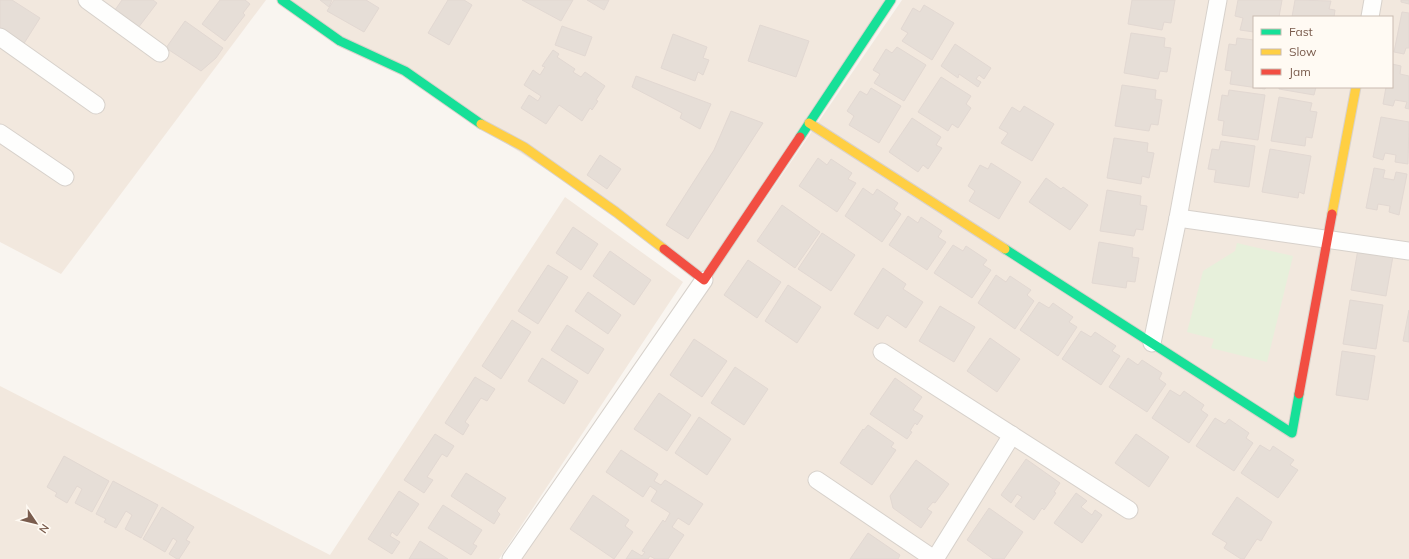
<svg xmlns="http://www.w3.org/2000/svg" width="1409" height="559" font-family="Mulish,sans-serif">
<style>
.residential{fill:#f2e8de;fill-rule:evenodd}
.green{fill:#e7f0db}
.building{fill:#e6ded7;stroke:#e2d8d2}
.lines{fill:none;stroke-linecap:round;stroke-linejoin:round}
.street-casing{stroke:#d7d1cb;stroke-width:19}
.fast-casing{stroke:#d9d2cb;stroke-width:11}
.slow-casing{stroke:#d9d2cb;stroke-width:11}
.jam-casing{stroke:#d9d2cb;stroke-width:11}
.street{stroke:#fefefd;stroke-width:17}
.fast{stroke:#16e098;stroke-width:9}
.slow{stroke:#ffcf43;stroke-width:9}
.jam{stroke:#f24e42;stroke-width:9}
</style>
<rect width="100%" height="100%" fill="#f9f5f0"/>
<g class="residential">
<path d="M0 0H266L61 274 0 242Z"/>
<path d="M287 0H885L703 272Z"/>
<path d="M902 0H1409V559H519ZM1254 17H1392V87H1254Z"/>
<path d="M565 197 683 282 499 559H0V386L330 555Z"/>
</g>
<path class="green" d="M1237 243 1293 256 1267 362 1211 348 1214 339 1187 332 1203 271 1235 251Z"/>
<g class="building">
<path d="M0 0H12L40 18 23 45 0 29Z"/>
<path d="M122 0H153L157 3 138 28 115 10Z"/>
<path d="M220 0H245L250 4 243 13 245 15 225 41 202 24Z"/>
<path d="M320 0H332L329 7Z"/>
<path d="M334 0H366L379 8 364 32 327 11Z"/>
<path d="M448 0H464L472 5 449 45 428 33Z"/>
<path d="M522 0H573L561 21Z"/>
<path d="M587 0H609L604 10Z"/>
<path d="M1132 0H1175L1171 23 1164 22 1162 30 1128 24Z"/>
<path d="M1238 0H1282L1279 17H1254V32L1240 30 1243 18 1235 16Z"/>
<path d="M1295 0 1331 1 1329 9 1335 10 1334 17H1292Z"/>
<path d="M1401 0H1409V4L1401 2Z"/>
<path d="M924 5 954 23 932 60 902 41 908 33 901 29 913 8 920 12Z"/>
<path d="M1402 12 1409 13V48H1406L1404 54 1394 52Z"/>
<path d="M185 21 223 48 216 58 201 71 166 48Z"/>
<path d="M760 25 809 41 796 77 748 61Z"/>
<path d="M562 26 592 37 585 56 555 45Z"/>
<path d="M1131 33 1165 38 1164 47 1171 48 1167 72 1160 71 1158 79 1124 73Z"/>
<path d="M673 34 707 47 703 58 709 60 703 75 698 72 695 81 661 68Z"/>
<path d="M1237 38 1254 40V87H1266L1265 89 1230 84 1232 71 1225 70 1229 44 1236 45Z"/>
<path d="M955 44 991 68 984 79 979 75 976 79 981 82 978 87 959 74 958 78 941 66Z"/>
<path d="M897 47 926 65 904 101 874 83 880 74 873 70 886 49 892 53Z"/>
<path d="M553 50 559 54 557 57 575 69 573 72 581 77 585 72 605 86 596 100 598 101 592 110 590 108 582 121 559 105 546 124 521 108 529 95 538 101 541 96 524 85 533 70 540 75 545 67 542 66Z"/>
<path d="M1392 64 1401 66 1400 74 1409 76V109L1405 108 1407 102 1395 100 1393 106 1383 104 1386 87H1392Z"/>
<path d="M636 76 711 104 700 129 680 118 682 113 632 87Z"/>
<path d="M941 77 971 96 966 104 971 108 958 128 952 124 948 131 918 112Z"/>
<path d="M1122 85 1156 90 1155 99 1162 100 1158 125 1151 124 1149 131 1115 126Z"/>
<path d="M1279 87H1316L1314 95 1279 89Z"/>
<path d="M871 88 901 106 879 143 849 125 854 116 847 111 860 91 867 95Z"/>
<path d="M1229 90 1265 95 1258 140 1222 135 1224 121 1218 120 1222 95 1228 96Z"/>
<path d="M1279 97 1312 103 1310 111 1317 112 1312 138 1306 137 1305 146 1271 141Z"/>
<path d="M1024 106 1054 124 1032 161 1001 143 1008 133 999 128 1012 107 1020 112Z"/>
<path d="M731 111 763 123 688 239 666 225 714 150Z"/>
<path d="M1381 117 1409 122 1408 164 1395 162 1396 155 1385 153 1383 160 1373 157Z"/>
<path d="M912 118 941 137 936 145 942 148 928 169 923 165 918 172 889 152Z"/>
<path d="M1114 138 1148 143 1147 152 1154 153 1149 178 1142 176 1141 184 1107 178Z"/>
<path d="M1221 141 1255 146 1249 187 1214 182 1216 170 1208 169 1212 149 1219 150Z"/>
<path d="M1270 149 1311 156 1304 194 1299 192 1298 198 1262 192Z"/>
<path d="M600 155 621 169 607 189 587 175Z"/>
<path d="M818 158 827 165 831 159 852 173 848 179 856 183 837 212 799 186Z"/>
<path d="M991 163 1021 182 999 219 969 201 975 191 968 186 980 165 988 169Z"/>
<path d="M1374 168 1385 170 1383 178 1394 180 1396 172 1407 174 1399 215 1389 212 1390 206 1378 204 1377 210 1366 208Z"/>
<path d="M1046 178 1061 189 1063 187 1088 205 1070 230 1029 202Z"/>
<path d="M863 188 873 195 877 189 898 203 894 209 901 214 882 242 845 216Z"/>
<path d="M1107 190 1141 196 1140 205 1147 206 1143 230 1136 229 1134 236 1100 231Z"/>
<path d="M782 205 820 232 795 268 757 241Z"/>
<path d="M908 216 918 223 921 217 942 231 938 237 946 242 927 270 889 245Z"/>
<path d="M573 227 598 244 581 270 556 253Z"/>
<path d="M822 233 855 255 831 291 798 269Z"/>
<path d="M1099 242 1133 248 1132 257 1139 258 1135 282 1127 281 1126 288 1092 283Z"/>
<path d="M953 245 963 251 966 246 987 260 983 265 991 270 972 298 934 273Z"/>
<path d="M1358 249 1393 256 1386 296 1351 290Z"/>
<path d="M610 251 651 280 634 305 593 276Z"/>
<path d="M748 260 781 282 757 318 724 295Z"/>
<path d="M548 265 568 277 538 324 518 311Z"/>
<path d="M883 268 906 284 903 289 923 302 906 328 887 315 878 329 854 314Z"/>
<path d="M996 275 1006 282 1010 276 1031 290 1027 295 1034 301 1015 329 978 303Z"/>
<path d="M788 285 821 307 797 343 765 321Z"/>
<path d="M588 292 621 315 608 334 575 311Z"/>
<path d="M1350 300 1383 305 1376 349 1343 344Z"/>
<path d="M1039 302 1049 308 1053 303 1073 317 1069 322 1077 327 1058 356 1020 330Z"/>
<path d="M940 306 975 327 954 362 919 341Z"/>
<path d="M1409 310V342L1403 341Z"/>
<path d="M512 320 531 332 501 379 482 366Z"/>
<path d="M567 325 604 349 588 374 551 350Z"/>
<path d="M1081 331 1091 337 1095 332 1116 346 1112 351 1120 356 1101 385 1062 359Z"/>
<path d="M990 338 1020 359 997 392 967 371Z"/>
<path d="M694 339 727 361 702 397 670 375Z"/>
<path d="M1342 351 1375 356 1368 400 1336 395Z"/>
<path d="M542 358 578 381 564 404 528 381Z"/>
<path d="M1128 358 1138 365 1142 360 1162 373 1159 379 1166 384 1147 412 1109 387Z"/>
<path d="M735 367 768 389 744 425 711 403Z"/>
<path d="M475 377 495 389 487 401 481 398 465 422 469 425 463 435 445 423Z"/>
<path d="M895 378 922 397 913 410 923 416 917 425 915 423 910 431 912 432 907 439 870 414Z"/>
<path d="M1170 390 1180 396 1184 391 1204 405 1201 410 1208 415 1189 443 1152 418Z"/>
<path d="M659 393 691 415 667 451 634 429Z"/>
<path d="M699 417 731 439 707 475 675 453Z"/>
<path d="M1215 418 1225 424 1229 419 1249 433 1246 438 1253 443 1234 471 1196 446Z"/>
<path d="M868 425 894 443 891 447 896 450 872 485 840 463 863 429 864 430Z"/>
<path d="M435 434 454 446 447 457 442 454 427 477 433 480 424 493 404 480Z"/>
<path d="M1136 434 1169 457 1149 487 1115 463Z"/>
<path d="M1260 445 1270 451 1273 446 1294 460 1290 465 1298 470 1278 498 1241 473Z"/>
<path d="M621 450 658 474 654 481 661 485 665 480 703 504 689 525 678 518 672 527 684 535 668 559H655L650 556 648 559H626L632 550 642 556 645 552 642 551 663 520 665 522 670 513 651 501 657 491 650 486 643 497 606 472Z"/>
<path d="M64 456 109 481 92 512 75 503 82 489 77 486 67 503 55 496 57 493 47 487Z"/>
<path d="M1026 459 1060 483 1054 492 1056 493 1044 510 1042 508 1034 520 1015 506 1022 497 1017 494 1011 503 1001 495Z"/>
<path d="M916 460 949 484 935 503 933 502 927 509 932 512 921 528 893 508 890 496Z"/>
<path d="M466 473 506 498 497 511 500 514 494 524 451 496Z"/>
<path d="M113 481 158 505 141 538 125 529 132 515 126 511 116 528 104 522 106 519 96 514Z"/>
<path d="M399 491 419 504 397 536 392 532 390 536 400 542 392 554 368 539Z"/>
<path d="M1076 493 1087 501 1081 507 1092 515 1095 510 1102 515 1082 543 1054 523Z"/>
<path d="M593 495 629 520 625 526 633 532 614 559 570 529Z"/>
<path d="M1237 497 1272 522 1261 541 1257 539 1244 559H1241L1224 548 1227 543 1212 534Z"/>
<path d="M443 505 482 530 473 544 477 546 471 555 428 528Z"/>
<path d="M162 507 194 527 186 540 190 542 179 559H177L169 554 177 541 173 538 165 552 143 539Z"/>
<path d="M989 508 1023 532 1004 559H993L967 540Z"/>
<path d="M868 533 900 555 898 559H850Z"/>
<path d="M420 541 448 559H409Z"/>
</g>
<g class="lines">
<g class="street-casing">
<g id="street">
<path d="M87 0 160 53"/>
<path d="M1370 17 1373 0"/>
<path d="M0 37 96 105"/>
<path d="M0 133 65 177"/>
<path d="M1178 218 1409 251"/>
<path d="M1152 343 1178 218 1218 0"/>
<path d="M882 352 1129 510"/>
<path d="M817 480 934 559"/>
<path d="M511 559 704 280"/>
<path d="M935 559 1012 435"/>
</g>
</g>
<g class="fast-casing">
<g id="fast">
<path d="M282 0 340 41 405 71 481 124"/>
<path d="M800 137 891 0"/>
<path d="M1005 249 1292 433 1299 394"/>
</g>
</g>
<g class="slow-casing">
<g id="slow">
<path d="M809 123 1005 249"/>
<path d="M481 124 524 147 616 212 664 249"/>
<path d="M1332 214 1356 87"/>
</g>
</g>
<g class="jam-casing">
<g id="jam">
<path d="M664 249 704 280 800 137"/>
<path d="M1299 394 1332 214"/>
</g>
</g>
<use href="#street" class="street"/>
<use href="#fast" class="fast"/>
<use href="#slow" class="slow"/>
<use href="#jam" class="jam"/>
</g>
<rect x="1253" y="16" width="140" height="72" fill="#fffaf3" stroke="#cabbb1"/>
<rect x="1261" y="29" width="20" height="6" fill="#16e098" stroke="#cabbb1"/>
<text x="1289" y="36" font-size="12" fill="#7a5c4d">Fast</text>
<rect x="1261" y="49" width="20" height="6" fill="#ffcf43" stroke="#cabbb1"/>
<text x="1289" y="56" font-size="12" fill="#7a5c4d">Slow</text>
<rect x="1261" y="69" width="20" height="6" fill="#f24e42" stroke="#cabbb1"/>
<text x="1289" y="76" font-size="12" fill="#7a5c4d">Jam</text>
<g transform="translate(36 523) rotate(125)" stroke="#fffaf3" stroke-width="3" paint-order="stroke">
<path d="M0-3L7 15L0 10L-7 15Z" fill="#7a5c4d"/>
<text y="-6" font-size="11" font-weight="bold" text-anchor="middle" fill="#7a5c4d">N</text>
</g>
</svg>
